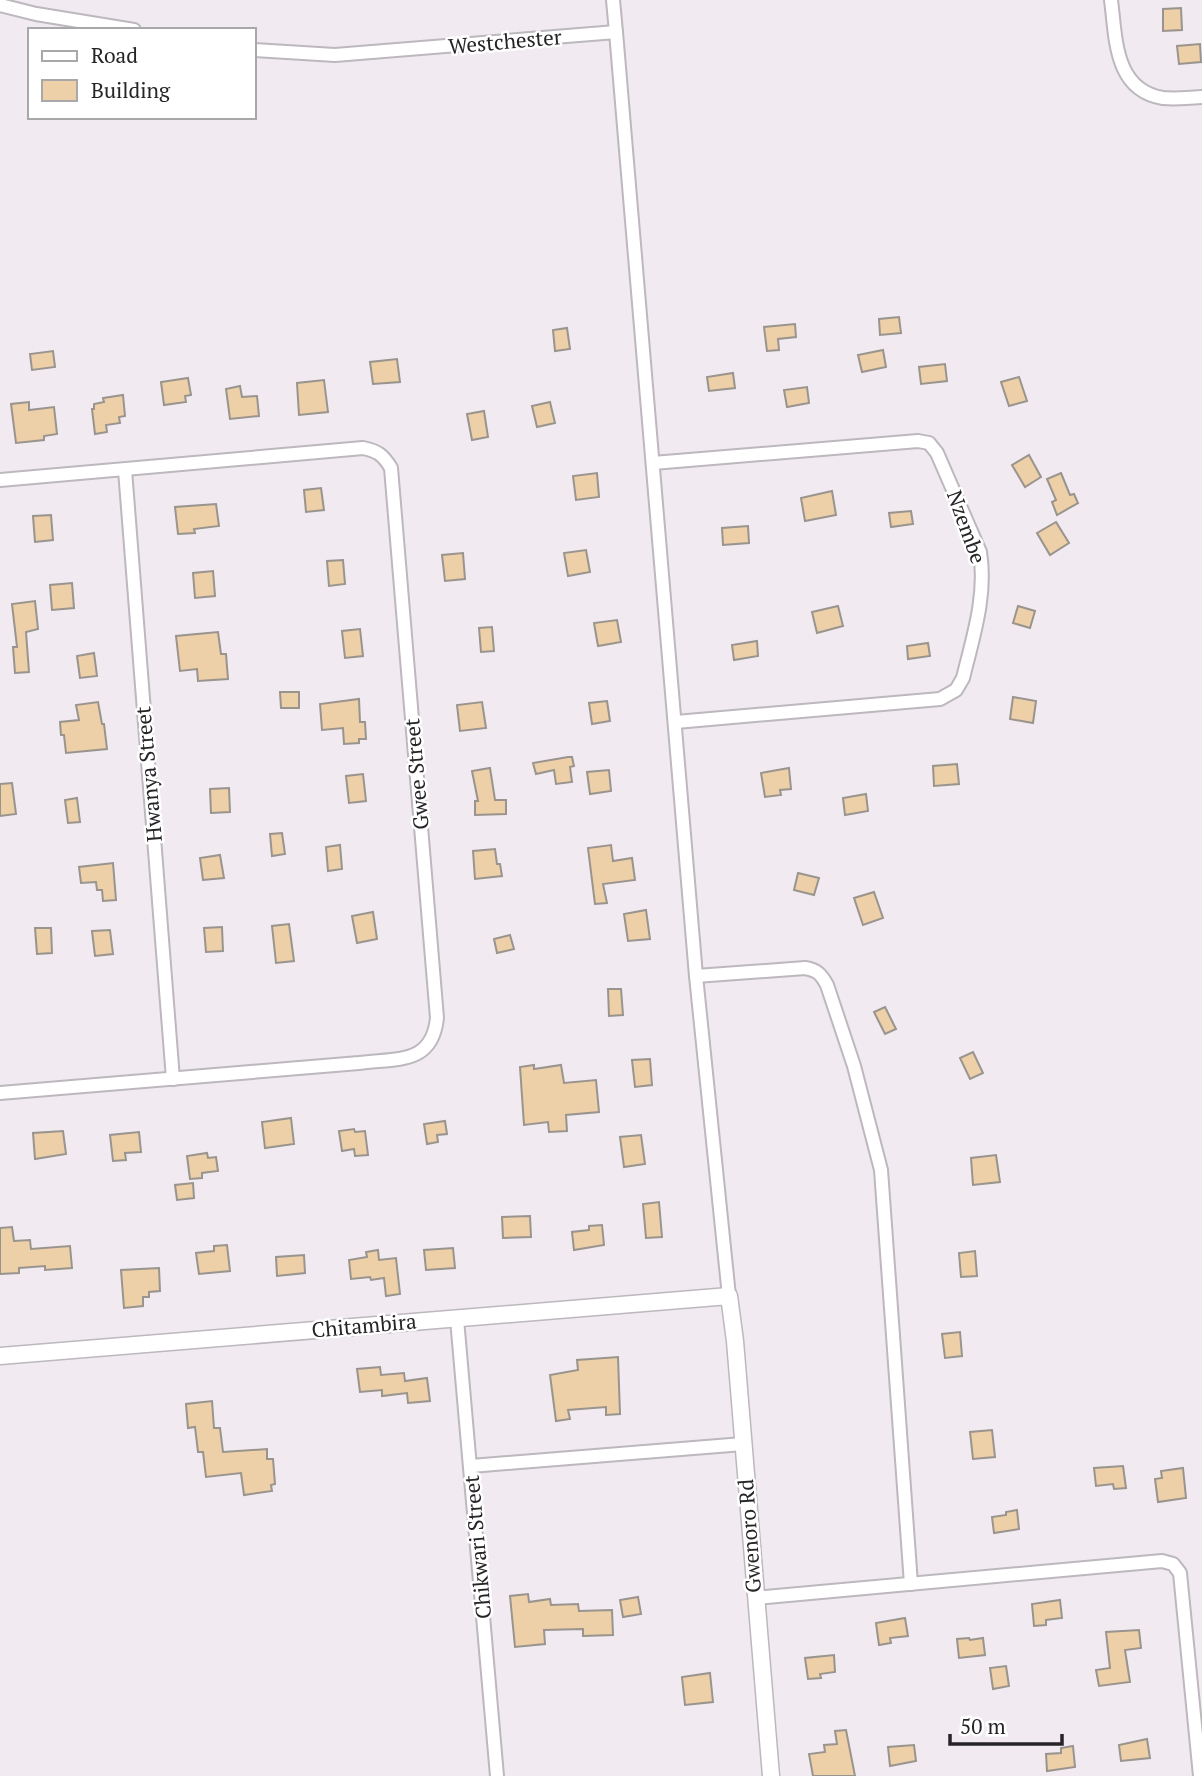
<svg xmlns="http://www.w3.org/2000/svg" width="1202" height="1776" font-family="'PT Serif',serif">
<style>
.building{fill:#edcfa8;stroke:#99948e;stroke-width:2}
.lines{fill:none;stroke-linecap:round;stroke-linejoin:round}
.minor-casing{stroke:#bdb7be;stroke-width:16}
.tertiary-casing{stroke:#bdb7be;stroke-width:19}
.minor{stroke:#fff;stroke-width:12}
.tertiary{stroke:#fff;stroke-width:16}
.labels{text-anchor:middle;stroke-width:5;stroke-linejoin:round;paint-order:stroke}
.street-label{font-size:21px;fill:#262427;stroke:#fff}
</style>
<rect width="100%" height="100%" fill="#f1eaf1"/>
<g class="building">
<path d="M1181 8 1182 30 1163 31V9Z"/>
<path d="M1200 44 1201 62 1179 64 1177 46Z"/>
<path d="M899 317 901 333 880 335 879 319Z"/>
<path d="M795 324 796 337 778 339 779 350 767 351 764 327Z"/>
<path d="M567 328 570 349 555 351 553 330Z"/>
<path d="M883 350 886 367 862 372 858 355Z"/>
<path d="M53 351 55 367 32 370 30 354Z"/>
<path d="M397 359 400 382 373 384 370 362Z"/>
<path d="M945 364 947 381 921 384 919 367Z"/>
<path d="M733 373 735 388 709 391 707 377Z"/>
<path d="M1019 377 1027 401 1009 406 1001 382Z"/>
<path d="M188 378 191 395 185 396 186 402 164 405 161 382Z"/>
<path d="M324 380 328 412 299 415 297 383Z"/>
<path d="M240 386 242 397 257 396 259 416 230 419 226 389Z"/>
<path d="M807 387 809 403 787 407 784 390Z"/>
<path d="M123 395 125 416 119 417 120 423 106 425 107 432 95 434 92 409H94V404L104 402 103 398Z"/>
<path d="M29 402V410L54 407 57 434 44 436V440L16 443 11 404Z"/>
<path d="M550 402 555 423 537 427 532 406Z"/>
<path d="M484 411 488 437 472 440 467 414Z"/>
<path d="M1029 455 1041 477 1025 487 1012 465Z"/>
<path d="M597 473 599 497 576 500 573 476Z"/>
<path d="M1061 473 1070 495 1074 494 1078 503 1057 515 1052 502 1056 500 1047 479Z"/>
<path d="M321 488 324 510 306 512 304 490Z"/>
<path d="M832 491 836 515 805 521 801 498Z"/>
<path d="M216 504 219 526 194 529 195 533 178 534 175 507Z"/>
<path d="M911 511 913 524 891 527 889 513Z"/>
<path d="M51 515 53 540 35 542 33 516Z"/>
<path d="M1056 522 1069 543 1050 555 1037 533Z"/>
<path d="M748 526 749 543 723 545 722 528Z"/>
<path d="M586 550 590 572 568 576 564 553Z"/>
<path d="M463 553 465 579 445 581 442 555Z"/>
<path d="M343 560 345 584 329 586 327 561Z"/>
<path d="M213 571 215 596 195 598 193 573Z"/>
<path d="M72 583 74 608 52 610 50 585Z"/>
<path d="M35 601 38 629 26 632 29 672 15 673 13 647H17L12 604Z"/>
<path d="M838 606 843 626 817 633 812 612Z"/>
<path d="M1018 606 1035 611 1030 628 1013 623Z"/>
<path d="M617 620 621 642 598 646 594 623Z"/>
<path d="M492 627 494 651 481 652 479 628Z"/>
<path d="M360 629 363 656 345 658 342 631Z"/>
<path d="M218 632 221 654H226L228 679 198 681 197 669 180 671 176 636Z"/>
<path d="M757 641 758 656 734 660 732 645Z"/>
<path d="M928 643 930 656 908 659 907 646Z"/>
<path d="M94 653 97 676 80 678 77 656Z"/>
<path d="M280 692H299V708H281Z"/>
<path d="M1013 697 1036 701 1033 723 1010 719Z"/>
<path d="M359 699 360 722H365L366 739H359V743L344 744 343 728 322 730 320 704Z"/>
<path d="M607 701 610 721 592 724 589 703Z"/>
<path d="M98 702 102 724H104L107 749 66 753 64 735H61L60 722 79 720 76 705Z"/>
<path d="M482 702 486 728 460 731 457 705Z"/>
<path d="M568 757H572L574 766 570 767 572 782 556 784 554 770 536 774 533 763Z"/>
<path d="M957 764 959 784 934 786 933 766Z"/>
<path d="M490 768 495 800H506V814L475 815V801H478L472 771Z"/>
<path d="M789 768 791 789 780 790 781 795 765 797 761 773Z"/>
<path d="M609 770 611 791 590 794 587 772Z"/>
<path d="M363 774 366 801 349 803 346 776Z"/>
<path d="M12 783 16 814 0 816V784Z"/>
<path d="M229 788 230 812 211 813 210 789Z"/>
<path d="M866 794 868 811 845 815 843 798Z"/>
<path d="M77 798 80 822 68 823 65 800Z"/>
<path d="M282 833 285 854 272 856 270 834Z"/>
<path d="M340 845 342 869 328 871 326 847Z"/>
<path d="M611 845 613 861 632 858 635 880 603 884 607 903 595 904 588 848Z"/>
<path d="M495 849 497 864H500L502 876 475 879 473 851Z"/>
<path d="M220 855 224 878 203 880 200 858Z"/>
<path d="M113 863 116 900 103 901 102 890H97L96 882 81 883 79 867Z"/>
<path d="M798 873 819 878 814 895 794 890Z"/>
<path d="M874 892 883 918 863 925 854 898Z"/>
<path d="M646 910 650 939 628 941 624 914Z"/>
<path d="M373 912 377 939 357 943 352 916Z"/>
<path d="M289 924 294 961 276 963 272 926Z"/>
<path d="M222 927 223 951 206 952 204 928Z"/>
<path d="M35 928H51L52 953 37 954Z"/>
<path d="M110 930 113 954 95 956 92 931Z"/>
<path d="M510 935 514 949 497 953 494 939Z"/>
<path d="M608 989H621L623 1015 609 1016Z"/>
<path d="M885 1007 896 1029 885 1034 874 1012Z"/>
<path d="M973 1052 983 1073 970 1079 960 1058Z"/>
<path d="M650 1059 652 1085 635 1087 632 1060Z"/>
<path d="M534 1065V1069L561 1065 564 1083 596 1080 599 1112 566 1115 567 1131 549 1132 548 1122 524 1125 520 1067Z"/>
<path d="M291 1118 294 1144 265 1148 262 1122Z"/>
<path d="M445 1121 447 1134 437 1135 438 1142 427 1144 424 1124Z"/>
<path d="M354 1129 355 1132 365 1131 368 1155 355 1156 354 1149 342 1151 339 1131Z"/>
<path d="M63 1131 66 1154 35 1159 33 1133Z"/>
<path d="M139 1132 141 1152 125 1153 126 1160 113 1161 110 1135Z"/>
<path d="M641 1135 645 1164 624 1167 620 1137Z"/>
<path d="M207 1153 208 1158 216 1157 218 1171 202 1173V1178L190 1179 187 1156Z"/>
<path d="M996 1155 1000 1182 973 1185 971 1158Z"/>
<path d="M193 1183 194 1198 177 1200 175 1185Z"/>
<path d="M659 1202 662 1237 646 1238 643 1204Z"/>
<path d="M530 1216 531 1237 503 1238 502 1217Z"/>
<path d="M602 1225 604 1245 574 1250 572 1232 589 1230V1226Z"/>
<path d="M12 1227 14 1241 30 1240 31 1249 70 1246 72 1268 45 1270V1266L19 1268V1273L0 1274V1228Z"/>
<path d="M227 1245 230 1271 199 1274 196 1253 214 1251V1246Z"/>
<path d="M453 1248 455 1268 426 1270 424 1250Z"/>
<path d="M378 1250 379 1260 396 1258 400 1294 386 1296 384 1278 371 1280 370 1277 351 1279 349 1260 367 1257 366 1252Z"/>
<path d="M975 1251 977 1276 961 1277 959 1253Z"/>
<path d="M304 1255 305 1273 277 1276 276 1257Z"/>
<path d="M159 1268 160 1291 149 1292V1297H143V1306L124 1308 121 1270Z"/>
<path d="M960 1332 962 1356 945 1358 942 1334Z"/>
<path d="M618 1357 620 1414 606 1415V1407L568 1410 570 1419 556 1421 550 1375 578 1370 577 1360Z"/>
<path d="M380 1367 381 1375 404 1373 405 1381 427 1378 430 1401 408 1403 407 1393 382 1396V1390L360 1392 357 1369Z"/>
<path d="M212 1401 214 1428H220L223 1452 267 1449V1459H273L275 1484 271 1485 272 1491 244 1495 241 1473 206 1477 203 1452H198L195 1427 188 1428 186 1404Z"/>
<path d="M992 1430 995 1457 973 1459 970 1432Z"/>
<path d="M1123 1466 1126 1488 1114 1489 1113 1484 1096 1486 1094 1468Z"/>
<path d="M1183 1468 1186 1498 1158 1502 1155 1479 1162 1478 1161 1471Z"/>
<path d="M1017 1510 1019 1529 994 1533 992 1517 1006 1515V1512Z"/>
<path d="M528 1594 529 1602 550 1599 551 1605 578 1604 579 1611 612 1610 613 1635 583 1636V1629L544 1630 545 1644 515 1647 510 1596Z"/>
<path d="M638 1597 641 1614 623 1617 620 1600Z"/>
<path d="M1060 1600 1062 1618 1046 1620V1625L1034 1626 1032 1604Z"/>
<path d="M905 1618 908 1636 890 1638 891 1643 879 1645 876 1623Z"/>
<path d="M1139 1630 1141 1648 1125 1650 1130 1682 1099 1686 1096 1670 1110 1668 1106 1632Z"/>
<path d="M969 1638 970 1640 983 1638 985 1655 959 1658 957 1639Z"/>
<path d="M834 1655 835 1672 820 1674 821 1678 808 1679 805 1658Z"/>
<path d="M1006 1666 1009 1686 993 1689 990 1668Z"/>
<path d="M710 1673 713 1702 685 1705 682 1677Z"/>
<path d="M846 1730 855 1776H813L809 1754 825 1752 824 1745 837 1744 835 1731Z"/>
<path d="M1147 1739 1150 1758 1121 1761 1119 1745Z"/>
<path d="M914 1745 916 1761 890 1766 888 1747Z"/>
<path d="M1073 1746 1075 1767 1047 1771 1046 1754 1061 1753V1748Z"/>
</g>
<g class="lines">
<g class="minor-casing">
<g id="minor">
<path d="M613 0 616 32"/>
<path d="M1111 0C1116 38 1114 90 1163 98 1175 99 1190 98 1202 97"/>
<path d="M0 5 36 14 134 30"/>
<path d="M254 50 335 55 616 32 696 976 729 1296"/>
<path d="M653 463 918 441 929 443 937 453 980 552C987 595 973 637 963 678L956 690 940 699 676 722"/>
<path d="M125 470 173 1079"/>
<path d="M0 480 363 448C378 451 383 455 391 468L437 1018C432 1065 397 1058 359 1063L0 1093"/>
<path d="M696 976 805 968C817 970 821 974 827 985L854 1066 881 1170 911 1584"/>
<path d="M457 1319 497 1776"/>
<path d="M471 1466 743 1444"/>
<path d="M755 1598 1162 1561 1173 1564 1180 1573 1200 1776"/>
</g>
</g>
<g class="tertiary-casing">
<path id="tertiary" d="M0 1356 729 1296 735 1341 771 1776"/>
</g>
<use href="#minor" class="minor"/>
<use href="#tertiary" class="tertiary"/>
</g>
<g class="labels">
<g class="street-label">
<text transform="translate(505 42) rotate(-5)" y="7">Westchester</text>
<text transform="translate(966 527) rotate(70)" y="7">Nzembe</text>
<text transform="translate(149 774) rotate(-95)" y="7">Hwanya Street</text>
<text transform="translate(417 774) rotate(-95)" y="7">Gwee Street</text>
<text transform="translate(364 1326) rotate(-5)" y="7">Chitambira</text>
<text transform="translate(750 1536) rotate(-94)" y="7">Gwenoro Rd</text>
<text transform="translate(478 1547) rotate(-95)" y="7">Chikwari Street</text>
</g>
</g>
<rect x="28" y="28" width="228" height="91" fill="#ffffff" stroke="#a8a7a9" stroke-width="2"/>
<rect x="42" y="51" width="35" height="10" fill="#ffffff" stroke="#a8a7a9" stroke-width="2"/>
<text x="91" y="63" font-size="21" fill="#262427">Road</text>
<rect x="42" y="80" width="35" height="21" fill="#edcfa8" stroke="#a8a7a9" stroke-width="2"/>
<text x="91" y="98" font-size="21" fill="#262427">Building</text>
<path d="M950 1734v10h112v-10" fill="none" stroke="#262427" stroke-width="3.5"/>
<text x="960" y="1734" font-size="21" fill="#262427" stroke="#ffffff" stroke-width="5" paint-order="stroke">50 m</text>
</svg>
